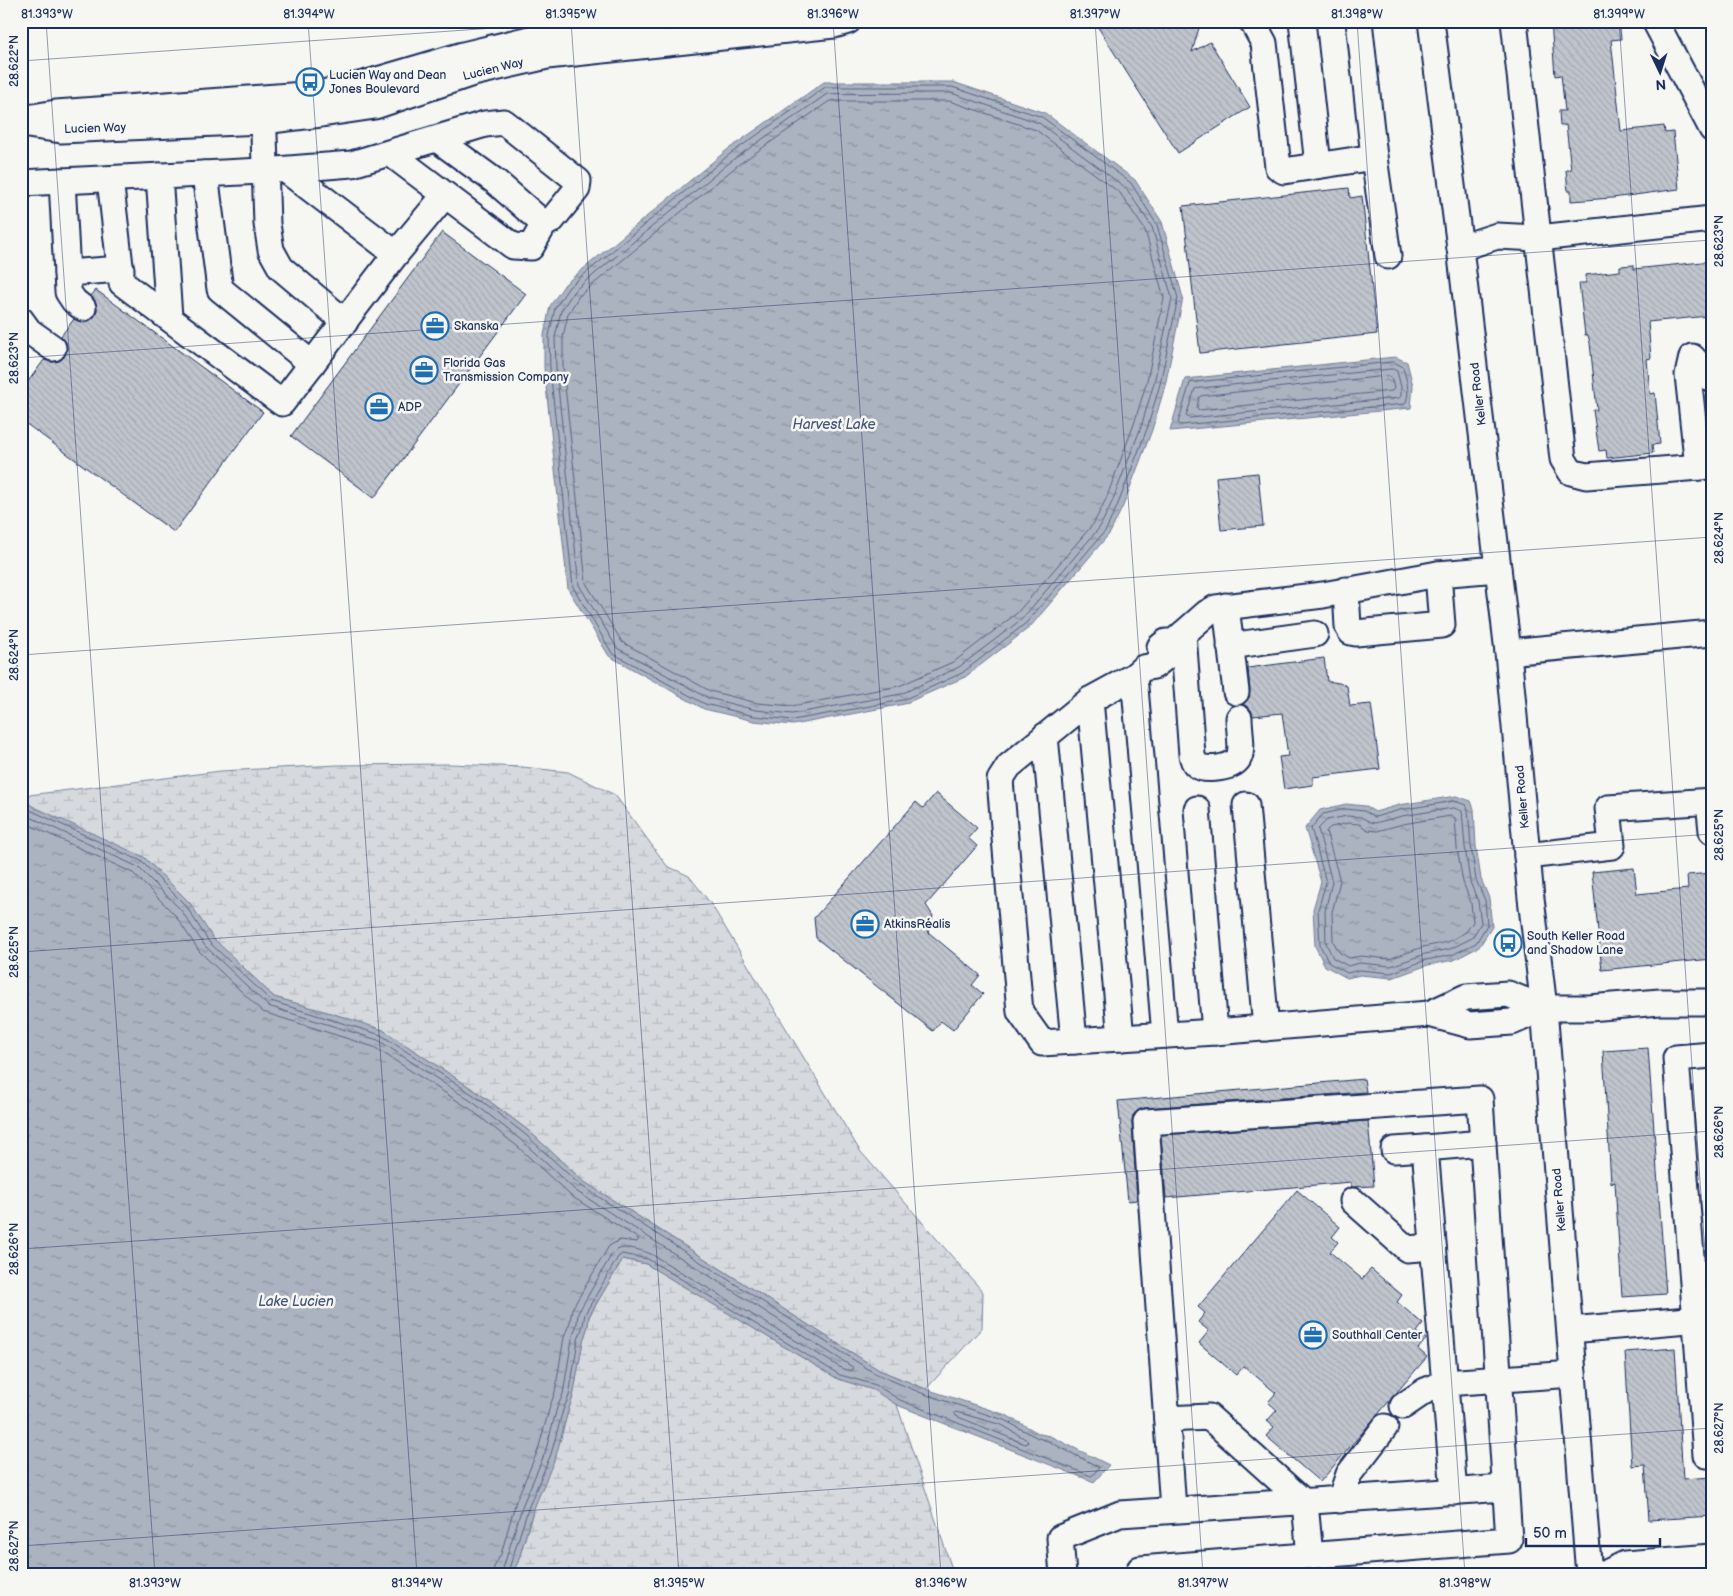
<svg xmlns="http://www.w3.org/2000/svg" width="1733" height="1596" font-family="'Balsamiq Sans',sans-serif">
<style>
.wetland{fill:url(#wetland-marsh);stroke:#78849e}
.water{fill:url(#water-ripples);stroke:#717e99}
.lines{fill:none;stroke-linecap:round;stroke-linejoin:round}
.shore{stroke:#556385;stroke-width:1}
.building{fill:url(#building-back-hatch);stroke:#1b2f5e}
.minor-casing{stroke:#1b2f5e;stroke-width:29}
.minor{stroke:#f6f6f2;stroke-width:25}
.ticks{fill:none;stroke:#1b2f5e;stroke-width:1;stroke-opacity:0.45}
.labels{text-anchor:middle;stroke-width:5;stroke-linejoin:round;paint-order:stroke}
.street-label{font-size:12px;fill:#1b2f5e;stroke:#f6f6f2}
.poi-label{font-size:12px;fill:#1b2f5e;stroke:#f6f6f2;text-anchor:start}
.water-label{font-size:14px;font-style:italic;fill:#46567b;stroke:#f6f6f2}
.neatline{fill:none;stroke:#1b2f5e;stroke-width:2}
.ticks-label{font-size:12px;text-anchor:middle;fill:#1b2f5e}
</style>
<defs>
<pattern id="wetland-marsh" width="20" height="14" patternUnits="userSpaceOnUse" patternTransform="scale(1.25)"><rect width="20" height="14" fill="#d6d9dd"/><path d="M1 5h8M5 5V1M11 12h8M15 12V8" fill="none" stroke="#b7bbc0"/></pattern>
<pattern id="water-ripples" width="26" height="14" patternUnits="userSpaceOnUse" patternTransform="scale(1.25)"><rect width="26" height="14" fill="#abb2c0"/><path d="M2 4q2-2 4 0t4 0M15 11q2-2 4 0t4 0" fill="none" stroke="#8a919f"/></pattern>
<pattern id="building-back-hatch" width="6" height="6" patternUnits="userSpaceOnUse" patternTransform="scale(1.25)"><rect width="6" height="6" fill="#c0c4cd"/><path d="M-1 5l2 2M0 0l6 6M5-1l2 2" fill="none" stroke="#a4a9b2"/></pattern>
</defs>
<rect width="100%" height="100%" fill="#f6f6f2"/>
<filter id="ink" filterUnits="userSpaceOnUse"><feTurbulence type="fractalNoise" baseFrequency=".02" numOctaves="2"/><feDisplacementMap in="SourceGraphic" scale="10" xChannelSelector="R" yChannelSelector="G"/><feConvolveMatrix kernelMatrix="1 2 1 2 8 2 1 2 1" color-interpolation-filters="sRGB"/></filter>
<g filter="url(#ink)">
<g class="wetland">
<path d="M450 764 522 767 568 772 615 795 667 866 689 876 711 904 860 1151 983 1292 982 1328 926 1389 879 1370 583 1181 529 1131 480 1094 383 1030 334 1014 274 997 213 939 190 903 32 806 21 796 221 771 338 765Z"/>
<path d="M622 1259 646 1264 838 1379 874 1390 897 1405 954 1575H511L518 1562 534 1508 560 1441 568 1411 573 1397 583 1341 588 1326 589 1317Z"/>
</g>
<g class="water">
<path d="M824 82H953L1045 113 1135 180 1162 222 1183 298 1165 386 1152 430 1123 506 1110 533 1030 627 965 677 904 704 793 725 754 721 704 709 609 656 568 589 544 368V335L550 306 565 284 727 150Z"/>
<path d="M1395 357 1407 362 1413 386 1411 408 1170 431 1185 379Z"/>
<path d="M21 796 32 806 144 857 190 903 213 938 274 997 334 1014 383 1030 480 1094 529 1131 583 1181 879 1370 926 1389 1006 1415 1040 1434 1050 1436 1109 1465 1094 1482 897 1405 873 1390 838 1379 646 1264 623 1259 589 1316 588 1326 583 1341 573 1397 568 1411 556 1456 534 1508 518 1562 511 1575H21Z"/>
<path d="M1456 796 1471 801 1474 809 1476 846 1481 879 1489 898 1492 927 1479 947 1454 960 1428 965 1392 978 1360 975 1347 978 1325 966 1315 946 1313 909 1321 882 1305 828 1320 810 1346 804 1365 806 1375 812 1399 805Z"/>
</g>
<g class="lines">
<g class="shore">
<path d="M826 87H952L1042 117 1131 183 1157 225 1178 298 1160 384 1147 429 1118 504 1106 530 1026 623 962 673 903 700 793 720 754 716 705 704 612 653 573 587 550 368 549 336 555 308 569 287 730 154Z"/>
<path d="M951 93 1039 123 1126 188 1152 227 1172 298 1154 383 1141 427 1112 502 1100 527 1022 619 959 667 901 694 792 714 756 710 708 698 617 648 579 585 556 368 555 337 561 311 574 291 734 159 827 94Z"/>
<path d="M830 101H949L1036 130 1120 193 1145 230 1164 298 1147 381 1134 424 1106 499 1094 523 1017 613 955 661 899 686 792 706 757 703 710 691 622 642 586 583 563 367V337L568 314 579 296 738 165Z"/>
<path d="M1394 362 1403 367C1406 378 1411 393 1405 404L1181 425 1178 423 1190 383Z"/>
<path d="M1393 369 1397 371 1401 387V396L1399 398 1189 418 1186 416 1195 389Z"/>
<path d="M1389 376 1391 378 1394 388 1392 391 1199 410 1197 408 1199 397 1201 396Z"/>
<path d="M1455 801 1466 805 1468 809 1471 846 1476 880 1485 900 1487 925 1476 943 1452 955 1426 960 1391 973 1360 970 1347 973 1329 963 1320 945 1318 910 1326 882 1311 828 1323 814 1346 809 1364 811 1375 817 1400 810Z"/>
<path d="M21 803 30 810 141 861 186 906 209 942 271 1001 381 1035 478 1098 526 1135 580 1185 876 1374 924 1394 1004 1420 1038 1438 1048 1441 1099 1467 1093 1475 1091 1476 900 1400 876 1385 840 1375 648 1259 622 1254 618 1257 585 1314 583 1325 578 1340 569 1396 563 1410 551 1454 529 1506 507 1575"/>
<path d="M1454 808 1462 811 1465 847 1470 882 1478 901 1481 923 1472 938 1450 949 1425 954 1391 966 1360 963 1348 966 1333 958 1326 943 1325 911 1332 882 1318 829 1327 820 1347 816 1361 817 1370 822 1375 823 1402 816Z"/>
<path d="M21 811 28 816 138 867 181 910 205 946 268 1006 378 1040 474 1103 521 1140 576 1191 854 1368 852 1371 843 1369 651 1254C640 1250 621 1243 612 1254L578 1313 577 1323 572 1339 563 1394 557 1408 545 1453 523 1504 501 1575"/>
<path d="M1452 816 1455 818 1457 848 1463 882 1471 903 1473 922 1466 932 1448 942 1423 947 1389 959 1361 956 1349 958 1339 952 1333 941 1332 912 1340 881 1326 831 1331 827 1348 823 1359 824 1368 830 1377 831 1403 824Z"/>
<path d="M21 821 133 873 175 915 199 951 263 1012 374 1047 470 1109 517 1146 571 1196 639 1239 637 1242 620 1240 609 1246 572 1309 570 1322 564 1337 555 1392 550 1406 538 1450 516 1501 501 1554 494 1567 493 1575"/>
<path d="M956 1412 1002 1425 1027 1440 1028 1443 1025 1444 956 1416 955 1414Z"/>
</g>
</g>
<g class="building">
<path d="M1094 21H1201L1192 52 1210 42 1250 107 1178 153Z"/>
<path d="M1551 21H1619L1621 39 1611 40 1621 131 1664 126 1665 133 1673 132 1679 189 1612 198 1571 201V191H1568L1566 170H1571L1566 125 1560 126 1559 111H1565L1561 75 1555 76Z"/>
<path d="M1349 188 1350 198 1362 196 1377 334 1200 353 1183 206Z"/>
<path d="M442 232 526 294 374 498 291 436Z"/>
<path d="M1712 261V313H1708V316L1648 322 1651 358 1647 359 1650 394 1655 393 1660 444 1652 445 1653 453 1607 458 1606 450 1599 451 1593 410H1597L1590 343 1588 335H1585L1579 283H1586L1585 275 1620 271V266L1634 265V269Z"/>
<path d="M96 290 263 412 174 532 21 420V391L44 360 52 362 59 361 64 357 67 349 66 342 61 336 74 319 81 322 88 321 95 316 97 310 96 303 91 296Z"/>
<path d="M1258 473 1263 526 1221 530 1216 477Z"/>
<path d="M1324 658 1327 681 1339 683 1347 686 1350 706 1371 704 1380 769 1313 777V785L1284 789 1279 757 1288 756 1282 713 1253 716 1251 710 1242 704 1249 698 1250 691 1248 668Z"/>
<path d="M936 793 977 828 968 838 977 846 926 905 933 916 928 932 980 975 972 985 983 994 953 1030 941 1021 933 1031 816 938 814 918 916 802 923 808Z"/>
<path d="M1634 868 1637 894 1688 889 1687 875 1712 873V959L1602 970 1592 872Z"/>
<path d="M1648 1048 1666 1294 1622 1297 1615 1182 1611 1183 1603 1051Z"/>
<path d="M1364 1079 1366 1092 1145 1108 1138 1110 1133 1115 1132 1123 1137 1200 1128 1201 1118 1101Z"/>
<path d="M1368 1121 1374 1186 1351 1187V1182L1166 1198 1161 1135Z"/>
<path d="M1297 1190 1340 1227 1332 1237 1338 1242 1330 1252 1362 1279 1371 1269 1402 1295 1397 1302 1423 1324 1417 1332 1426 1339 1418 1349 1427 1357 1320 1482 1266 1436 1274 1427 1267 1421 1277 1410 1268 1402 1276 1393 1244 1366 1236 1375 1199 1343 1209 1331 1198 1322 1205 1313 1198 1307Z"/>
<path d="M1675 1348 1683 1479 1712 1477V1516L1649 1520 1645 1465 1632 1466 1625 1352Z"/>
</g>
<g class="lines">
<g class="minor-casing">
<g id="minor">
<path d="M1252 21 1264 43 1278 167 1284 171 1374 157 1388 256"/>
<path d="M1302 21 1318 165"/>
<path d="M1359 21 1374 157"/>
<path d="M1431 21 1460 248 1508 652 1531 898 1544 1008 1589 1575"/>
<path d="M1514 21 1563 459 1571 472 1586 476 1712 466"/>
<path d="M1655 21 1712 129"/>
<path d="M263 105 267 224 271 250 281 268 345 322"/>
<path d="M27 118 56 113 318 94 364 84 463 55 538 37 628 23 660 21"/>
<path d="M21 124 61 130 263 121 321 114 375 106 473 73 547 56 834 25 848 21"/>
<path d="M437 139 496 182 544 224"/>
<path d="M286 170 396 254"/>
<path d="M205 174 220 289 312 364"/>
<path d="M159 176 169 317"/>
<path d="M110 179 122 283 282 403 396 254 445 195"/>
<path d="M62 181 68 292 74 301 83 308"/>
<path d="M21 183 264 171 352 164 485 124 504 122 578 181 577 189 552 220 544 224 531 247 513 246 390 153"/>
<path d="M1460 248 1497 236 1539 238 1712 219"/>
<path d="M67 273 121 269"/>
<path d="M21 320 29 331 53 348"/>
<path d="M1698 467 1688 375 1692 357 1712 379"/>
<path d="M1346 590 1348 627 1351 632 1356 633 1442 625 1438 574"/>
<path d="M1226 606 1236 692"/>
<path d="M1183 634 1192 755C1193 759 1194 763 1197 765 1205 772 1235 768 1239 757 1243 749 1239 728 1239 718"/>
<path d="M1174 642 1172 652 1154 666 1143 668 1134 676 1090 700 1009 766 1000 780 1020 1012 1042 1043 1215 1032 1429 1014 1470 1025 1512 1022 1544 1008"/>
<path d="M1230 646 1315 634"/>
<path d="M1160 647 1166 642H1174L1207 613 1216 608 1323 595 1438 574 1498 569"/>
<path d="M1508 652 1712 633"/>
<path d="M1134 676 1165 1035"/>
<path d="M1090 700 1121 1038"/>
<path d="M1045 736 1074 1041"/>
<path d="M1709 801 1712 831"/>
<path d="M1246 805 1266 1028"/>
<path d="M1197 809 1215 1032"/>
<path d="M1527 856 1612 846 1608 808 1712 801"/>
<path d="M1429 1014 1466 997 1508 994 1544 1008H1589L1660 1002H1712"/>
<path d="M1712 1055 1676 1058 1706 1455 1712 1454"/>
<path d="M1425 1148 1483 1143"/>
<path d="M1394 1150 1425 1148 1454 1492"/>
<path d="M1353 1201 1407 1249 1433 1247"/>
<path d="M1570 1330 1712 1318"/>
<path d="M1403 1406 1425 1391 1445 1383 1573 1374"/>
<path d="M1167 1419 1209 1417 1305 1503 1310 1556"/>
<path d="M1340 1500 1349 1474 1385 1427"/>
<path d="M1140 1569 1509 1540 1480 1099 1146 1122 1173 1509"/>
<path d="M1063 1575 1060 1538 1120 1514 1505 1488"/>
<path d="M1602 1575 1625 1564 1712 1557"/>
</g>
</g>
<use href="#minor" class="minor"/>
</g>
</g>
<path class="ticks" d="M46 21 155 1575M308 21 417 1575M571 21 679 1575M833 21 941 1575M1095 21 1203 1575M1357 21 1465 1575M1619 21 1712 1352M21 61 595 21M21 358 1712 240M21 655 1712 537M21 952 1712 834M21 1249 1712 1131M21 1546 1712 1428"/>
<defs>
<g id="bus-ring" transform="scale(1.4375)"><circle r="9.5" fill="#f6f6f2" stroke="#1f6fb2" stroke-width="1.5"/><path d="M-5-6H5V4H4V6H2V4H-2V6H-4V4H-5ZM-3.5-4V0h7V-4ZM-3.5 1.2v1.5H-2V1.2ZM2 1.2v1.5H3.5V1.2Z" fill="#1f6fb2"/></g>
<g id="office-ring" transform="scale(1.4375)"><circle r="9.5" fill="#f6f6f2" stroke="#1f6fb2" stroke-width="1.5"/><path d="M-6-3h4V-5.5h4V-3h4V5H-6ZM-1-4.5V-3h2v-1.5ZM-6 0V1H6V0Z" fill="#1f6fb2"/></g>
</defs>
<g fill-rule="evenodd">
<use href="#bus-ring" x="310" y="82"/>
<use href="#office-ring" x="435" y="326"/>
<use href="#office-ring" x="424" y="370"/>
<use href="#office-ring" x="379" y="407"/>
<use href="#office-ring" x="865" y="924"/>
<use href="#bus-ring" x="1508" y="943"/>
<use href="#office-ring" x="1313" y="1335"/>
</g>
<g class="labels">
<g class="street-label">
<text transform="translate(493 69) rotate(-14)" y="4">Lucien Way</text>
<text transform="translate(95 128) rotate(-2)" y="4">Lucien Way</text>
<text transform="translate(1478 394) rotate(-97)" y="4">Keller Road</text>
<text transform="translate(1522 797) rotate(-95)" y="4">Keller Road</text>
<text transform="translate(1559 1200) rotate(-95)" y="4">Keller Road</text>
</g>
<g class="poi-label">
<text x="329" y="79">Lucien Way and Dean<tspan x="329" dy="14">Jones Boulevard</tspan></text>
<text x="454" y="330">Skanska</text>
<text x="443" y="367">Florida Gas<tspan x="443" dy="14">Transmission Company</tspan></text>
<text x="398" y="411">ADP</text>
<text x="884" y="928">AtkinsRéalis</text>
<text x="1527" y="940">South Keller Road<tspan x="1527" dy="14">and Shadow Lane</tspan></text>
<text x="1332" y="1339">Southhall Center</text>
</g>
<g class="water-label">
<text x="834" y="429">Harvest Lake</text>
<text x="296" y="1306">Lake Lucien</text>
</g>
</g>
<rect width="1733" height="1596" fill="none" stroke="#f6f6f2" stroke-width="55"/>
<g transform="translate(1660 72) rotate(176)" stroke="#f6f6f2" stroke-width="4" paint-order="stroke">
<path d="M0-4L9 19L0 12L-9 19Z" fill="#1b2f5e"/>
<text y="-8" font-size="14" font-weight="bold" text-anchor="middle" fill="#1b2f5e">N</text>
</g>
<path d="M1526 1538v8h134v-8" fill="none" stroke="#1b2f5e" stroke-width="2.5"/>
<text x="1533" y="1538" font-size="15" fill="#1b2f5e" stroke="#f6f6f2" stroke-width="4" paint-order="stroke">50 m</text>
<rect x="28" y="28" width="1678" height="1540" class="neatline"/>
<g class="ticks-label">
<text x="47" y="18">81.393°W</text>
<text x="309" y="18">81.394°W</text>
<text x="571" y="18">81.395°W</text>
<text x="833" y="18">81.396°W</text>
<text x="1095" y="18">81.397°W</text>
<text x="1357" y="18">81.398°W</text>
<text x="1619" y="18">81.399°W</text>
<text transform="translate(14 61) rotate(-90)" y="4">28.622°N</text>
<text transform="translate(1719 241) rotate(-90)" y="4">28.623°N</text>
<text transform="translate(14 358) rotate(-90)" y="4">28.623°N</text>
<text transform="translate(1719 538) rotate(-90)" y="4">28.624°N</text>
<text transform="translate(14 655) rotate(-90)" y="4">28.624°N</text>
<text transform="translate(1719 835) rotate(-90)" y="4">28.625°N</text>
<text transform="translate(14 952) rotate(-90)" y="4">28.625°N</text>
<text transform="translate(1719 1132) rotate(-90)" y="4">28.626°N</text>
<text transform="translate(14 1249) rotate(-90)" y="4">28.626°N</text>
<text transform="translate(1719 1428) rotate(-90)" y="4">28.627°N</text>
<text transform="translate(14 1546) rotate(-90)" y="4">28.627°N</text>
<text x="155" y="1587">81.393°W</text>
<text x="417" y="1587">81.394°W</text>
<text x="679" y="1587">81.395°W</text>
<text x="941" y="1587">81.396°W</text>
<text x="1203" y="1587">81.397°W</text>
<text x="1465" y="1587">81.398°W</text>
</g>
</svg>
